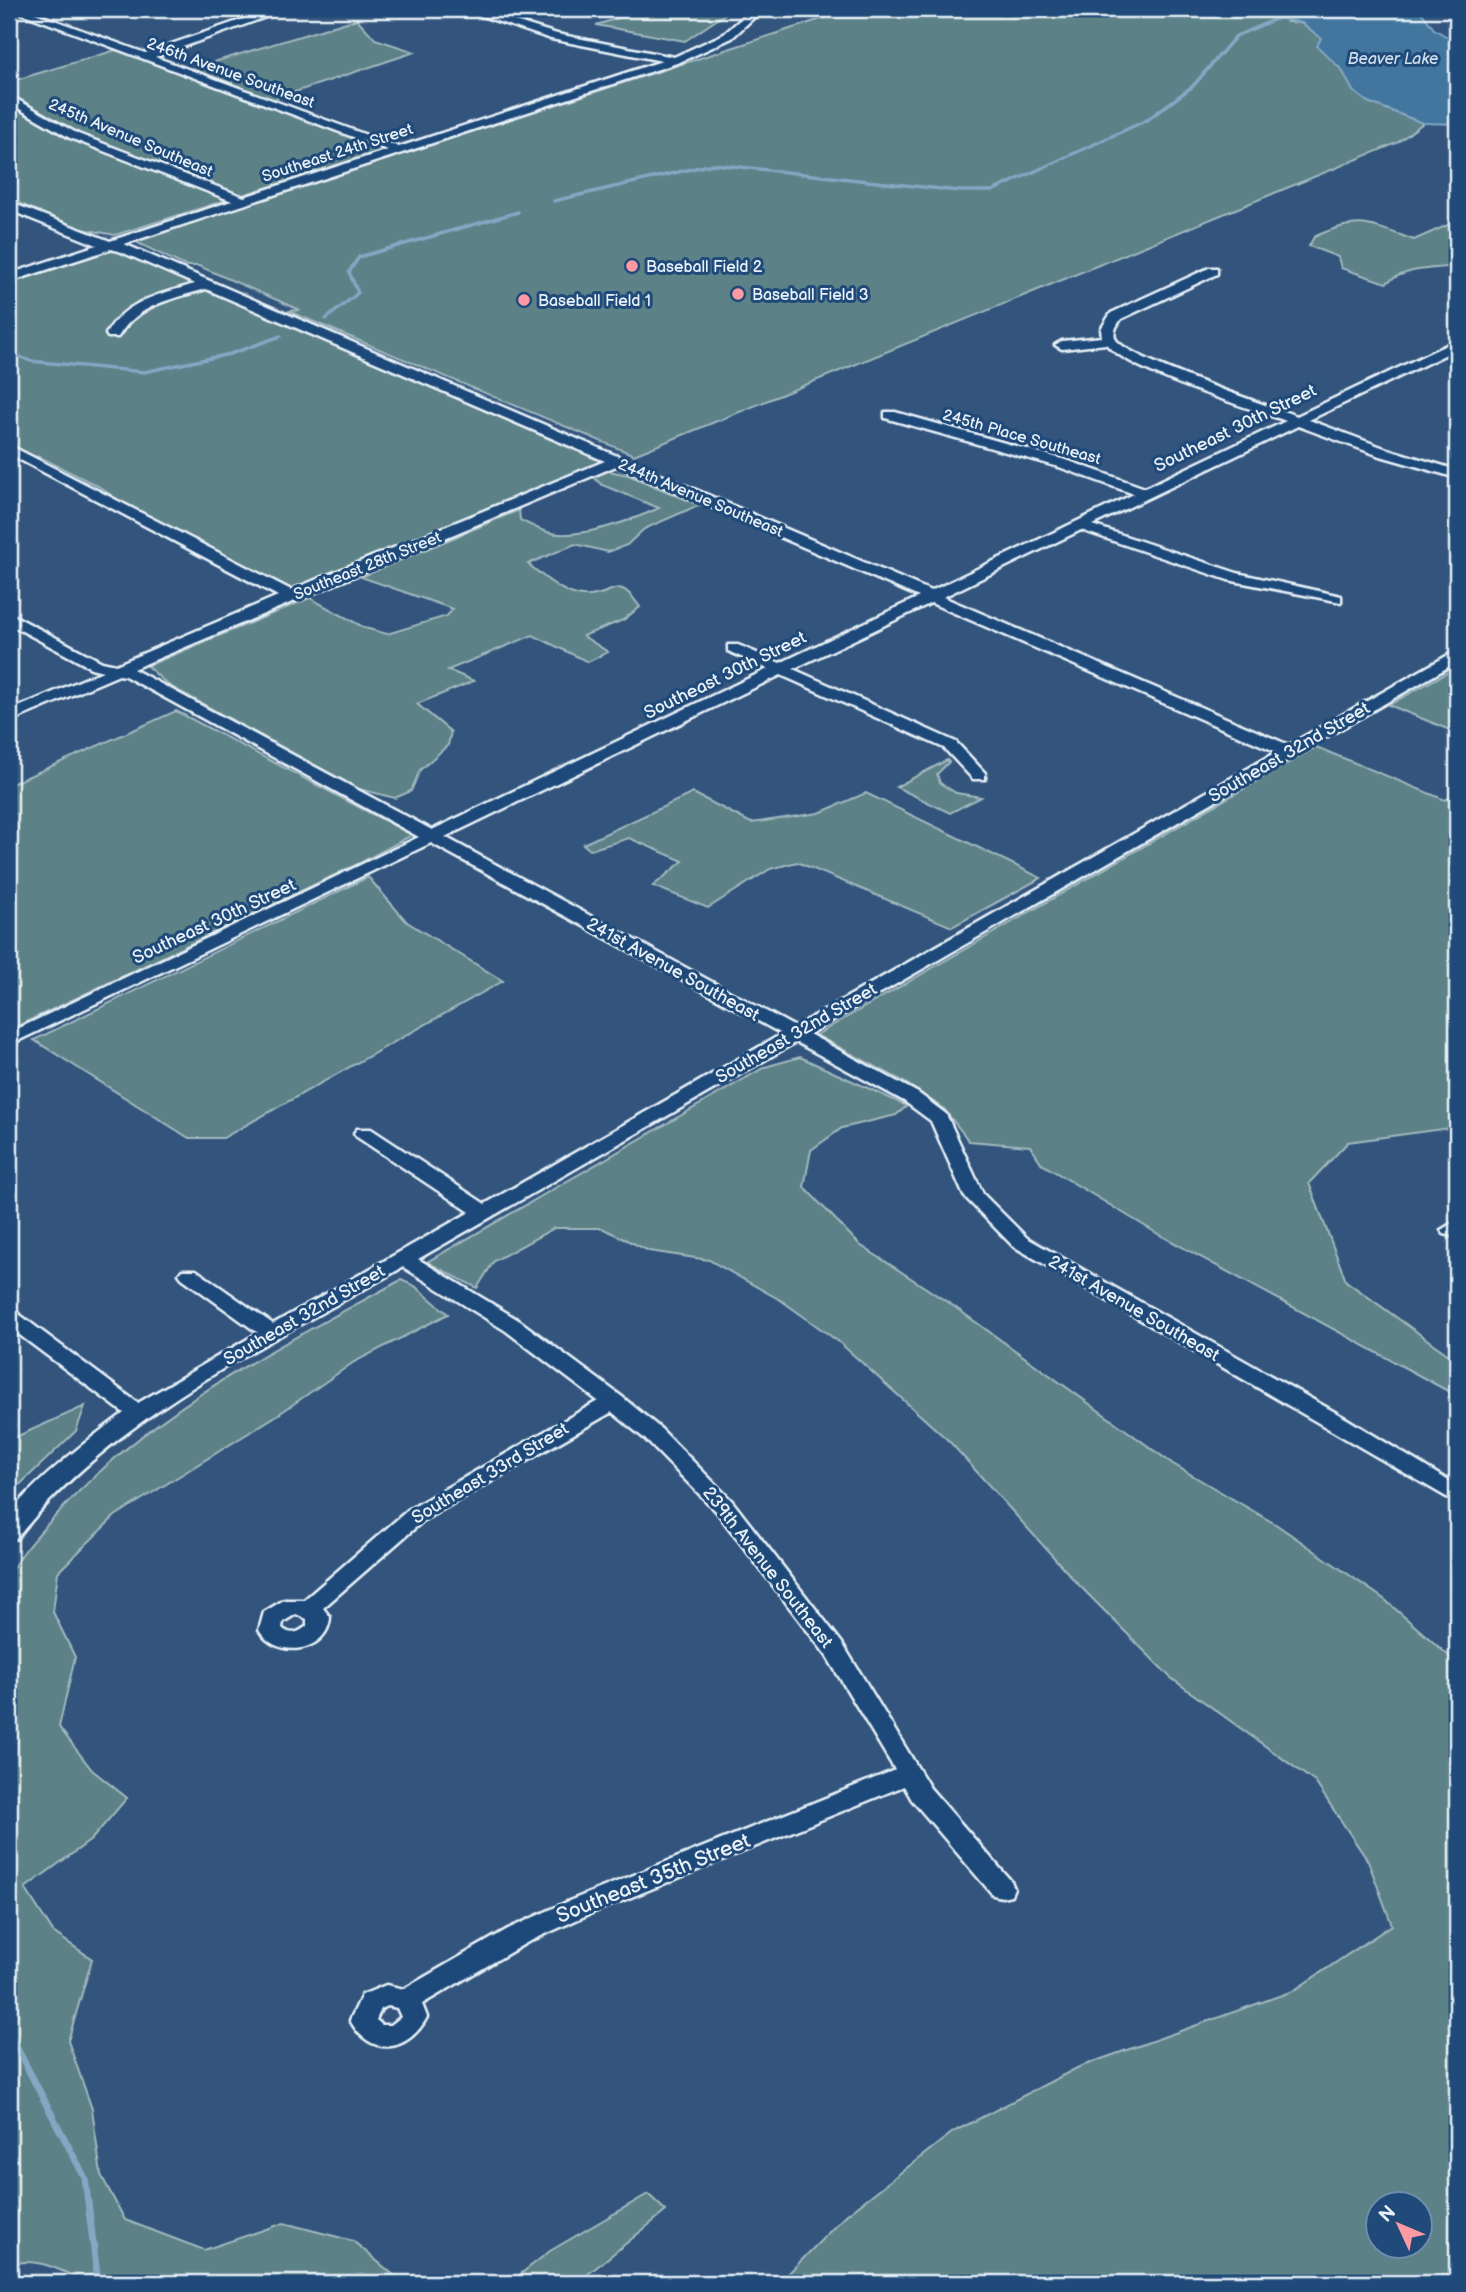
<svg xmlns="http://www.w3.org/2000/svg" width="1466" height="2292" font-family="'Balsamiq Sans',sans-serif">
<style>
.green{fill:#5c8186;stroke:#a2b9bf;stroke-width:2;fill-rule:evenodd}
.water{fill:#42769f;stroke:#84a7c3;stroke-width:2}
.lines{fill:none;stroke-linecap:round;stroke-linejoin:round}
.stream-far1{stroke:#84a7c3;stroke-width:3.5}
.stream{stroke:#84a7c3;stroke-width:7}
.minor-casing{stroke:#e8f1f8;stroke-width:5}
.minor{fill:#1f4a7a;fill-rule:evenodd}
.poi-dot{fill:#ff9aa2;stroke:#1f4a7a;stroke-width:2.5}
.labels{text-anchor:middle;stroke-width:6;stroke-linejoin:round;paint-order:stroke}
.far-water-label{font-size:16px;font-style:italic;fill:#cfdfeb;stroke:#1f4a7a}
.far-street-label{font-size:16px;fill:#e8f1f8;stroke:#1f4a7a}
.far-poi-label{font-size:16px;fill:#e8f1f8;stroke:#1f4a7a;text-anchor:start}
.street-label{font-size:18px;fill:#e8f1f8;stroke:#1f4a7a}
.near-street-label{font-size:21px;fill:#e8f1f8;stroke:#1f4a7a}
</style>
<rect width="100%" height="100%" fill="#33557d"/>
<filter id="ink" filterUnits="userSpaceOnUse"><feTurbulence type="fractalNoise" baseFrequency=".0143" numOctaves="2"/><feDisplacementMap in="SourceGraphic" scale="14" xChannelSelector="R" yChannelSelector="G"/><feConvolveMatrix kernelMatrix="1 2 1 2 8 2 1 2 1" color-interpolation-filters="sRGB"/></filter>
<g filter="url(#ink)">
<g class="green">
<path d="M648 9H723L731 10 685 41 596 25Z"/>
<path d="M852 9H1304L1287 22 1302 23 1321 38 1318 46 1342 70 1353 90 1368 102 1423 123 1397 143 634 455 288 311 300 310 199 266H185L134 241Z"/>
<path d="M357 19 375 39 415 52 274 99 256 96 187 70Z"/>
<path d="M116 50 386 147V150L115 235 77 228 9 199V82Z"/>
<path d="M1452 216H1457V266C1431 269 1408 267 1386 283L1341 268 1338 257 1309 246 1314 237C1359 216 1369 224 1414 240L1448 225Z"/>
<path d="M118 251 600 461 596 465 297 588H287L121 502 98 486 40 457 30 456 9 446V282L100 252Z"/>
<path d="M609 471 628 475 699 505 644 529 627 545 608 552 575 544 528 564C544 577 568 599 590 596 617 593 618 575 640 607L623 620 583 636 608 652 588 662 533 635 448 670 474 681 417 704 451 732 448 745 420 770 411 791 395 798 359 789 168 685 147 666 310 598 365 628 387 634 447 616 453 609 361 577 519 510 520 520C529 524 540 531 551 533 580 539 633 520 659 508L602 485 593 477Z"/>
<path d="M1457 667V733L1389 705Z"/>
<path d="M176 711 412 835 362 862 9 1030V785Z"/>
<path d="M1316 747 1445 800 1457 793V1127L1348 1142 1309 1183 1346 1281 1457 1361V1396L1158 1234 1042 1164 1030 1146 969 1141 944 1109 901 1080 816 1035Z"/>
<path d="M947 760 949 762 937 774 940 783 956 793 981 797 950 813 896 787Z"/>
<path d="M693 793 751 823 819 813 866 793 1041 878 952 927 797 862 770 869 708 908 653 886 683 861 629 838 590 850 583 844Z"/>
<path d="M368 877 407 922 503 981 223 1138H189L34 1040Z"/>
<path d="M800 1057 907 1106 896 1115 842 1128 811 1150 804 1187 860 1245 952 1305 1173 1464 1277 1525 1384 1599 1457 1663V2283H779L846 2215 953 2132 1079 2067 1293 1991 1392 1925 1368 1861 1315 1782 1171 1678 1076 1582 950 1442 839 1342 782 1301 709 1260 649 1251 602 1228H554L494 1261 477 1288 427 1262 765 1067ZM1378 2204H1420V2246H1378Z"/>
<path d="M401 1280 415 1286 448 1314 354 1362 279 1414 115 1516 58 1572 53 1612 75 1657 59 1727 92 1770 127 1798 91 1840 25 1888 53 1932 92 1959 68 2041 92 2109 101 2175 125 2220 204 2250 284 2223 353 2241 403 2283H87C66 2272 32 2254 9 2266V1575C23 1549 42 1530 62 1509 157 1406 280 1346 401 1280Z"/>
<path d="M85 1406 76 1431 9 1495V1440Z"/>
<path d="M648 2194 666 2211 577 2283H509L550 2251Z"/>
</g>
<path class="water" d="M1304 9H1411L1422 13 1434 29 1456 42 1457 124 1423 123 1368 102 1353 91 1342 70 1317 46 1321 38 1302 23 1278 18Z"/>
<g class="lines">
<g class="stream-far1">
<path d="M554 201 713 164 959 191H992L1147 120 1193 86 1236 36 1278 18"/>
<path d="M326 319 358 293 349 272 359 257 518 212"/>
<path d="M9 352 30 361 144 372 230 354 281 336"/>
</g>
<path class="stream" d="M9 2033 85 2178 98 2283"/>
<g class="minor-casing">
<g id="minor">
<path d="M10 9H24L145 53 273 9H288L155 57 399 147 662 61 551 39 460 9H475L557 34 674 57 724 34 752 9H763L732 38 680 62 124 244 931 591 1134 494 1059 467 885 418V412H895L1069 461 1145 488 1286 421C1244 406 1132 373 1106 344L1062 349 1055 345 1062 341 1102 337 1101 329 1111 313 1209 268H1217V274L1121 319C1117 325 1113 331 1115 338 1123 358 1269 406 1297 416L1457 340V349L1309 420 1387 449 1457 470V478L1377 455 1298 426 1092 525 1237 573 1341 596V602L1228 580 1081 530 943 597 1289 745 1452 653 1457 651V662L809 1034 918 1093 946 1114 983 1194 1027 1238 1347 1419 1457 1486V1503L1013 1246 964 1196 931 1121 904 1101 796 1042 418 1259 520 1321 621 1396 661 1429 732 1501 842 1643 930 1788 1011 1881 1014 1888 1011 1895 1002 1897 993 1895 912 1800 904 1786 587 1915 526 1943 422 2004 427 2017C408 2053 370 2058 350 2020L362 1995 386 1985 404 1989 508 1929 569 1901 895 1770 826 1655 716 1511 645 1439 612 1412 424 1520 323 1608 330 1617C328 1653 276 1660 259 1630L264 1612 284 1600H304L408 1510 598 1401 506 1331 403 1267C268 1345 116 1413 17 1538L9 1540C9 1534 7 1524 9 1518 17 1494 101 1430 124 1413L9 1327V1311L16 1312 138 1403 258 1333 182 1278 179 1274 182 1270H196L273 1324 470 1212 357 1137 354 1133 357 1129H371L485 1204 782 1034 431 843 9 1045V1033L419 837 125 676 119 675 9 722V711L103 671 91 668 9 624V613L102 662 116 665 278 596 9 454V445L291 590 605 461 206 289C172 299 138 304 118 337H108L106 334C125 300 161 294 195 284L119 251 111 249 9 282V274L97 245 9 210V202L110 241 232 201 70 138 9 103V95L78 134 244 197 388 150ZM616 466 919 597 780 663 738 645H728V651L768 669 432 830 133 669ZM931 603 1277 752 795 1027 445 837 781 675 944 748 973 779H985V773L956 742 793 669ZM296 1614 307 1619V1626C298 1633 291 1636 282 1628L283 1622ZM388 2006 397 2008 401 2017 391 2025H382L376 2020 381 2009Z"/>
<path d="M802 9H826L807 12Z"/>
<path d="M1451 1224 1457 1225V1237L1444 1234 1441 1230Z"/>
</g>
</g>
<use href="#minor" class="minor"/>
</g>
</g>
<g class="poi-dot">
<circle cx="632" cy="266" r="7"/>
<circle cx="738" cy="294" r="7"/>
<circle cx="524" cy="300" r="7"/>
</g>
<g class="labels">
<g class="far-water-label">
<text x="1393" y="64">Beaver Lake</text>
</g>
<g class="far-street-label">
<text transform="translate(231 72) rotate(20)" y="6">246th Avenue Southeast</text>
<text transform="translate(131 137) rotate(23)" y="6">245th Avenue Southeast</text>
<text transform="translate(337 152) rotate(-18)" y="6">Southeast 24th Street</text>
<text transform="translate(1022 436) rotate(16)" y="6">245th Place Southeast</text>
<text transform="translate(701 497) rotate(23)" y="6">244th Avenue Southeast</text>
<text transform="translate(367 565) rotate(-22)" y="6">Southeast 28th Street</text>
</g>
<g class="far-poi-label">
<text x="646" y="272">Baseball Field 2</text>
<text x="752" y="300">Baseball Field 3</text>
<text x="538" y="306">Baseball Field 1</text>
</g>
<g class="street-label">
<text transform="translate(1235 428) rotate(-26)" y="6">Southeast 30th Street</text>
<text transform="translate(725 675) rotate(-26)" y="6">Southeast 30th Street</text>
<text transform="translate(1289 752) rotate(-30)" y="6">Southeast 32nd Street</text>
<text transform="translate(214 921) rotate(-25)" y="6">Southeast 30th Street</text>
<text transform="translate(673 969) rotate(29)" y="6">241st Avenue Southeast</text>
<text transform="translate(796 1033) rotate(-30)" y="6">Southeast 32nd Street</text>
<text transform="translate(1134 1308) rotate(30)" y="6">241st Avenue Southeast</text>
<text transform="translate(304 1315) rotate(-30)" y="6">Southeast 32nd Street</text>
<text transform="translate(490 1473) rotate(-31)" y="6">Southeast 33rd Street</text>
<text transform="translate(768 1567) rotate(52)" y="6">239th Avenue Southeast</text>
</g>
<g class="near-street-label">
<text transform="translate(653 1878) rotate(-22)" y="7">Southeast 35th Street</text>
</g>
</g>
<rect width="1466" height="2292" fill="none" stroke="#1f4a7a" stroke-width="35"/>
<rect x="18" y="18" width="1431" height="2257" fill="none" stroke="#e8f1f8" stroke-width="2.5" filter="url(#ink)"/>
<g transform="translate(1399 2225) rotate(314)"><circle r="33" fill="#1f4a7a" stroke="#6f8dac" stroke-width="2"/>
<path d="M0-5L12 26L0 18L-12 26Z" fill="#ff9aa2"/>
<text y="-10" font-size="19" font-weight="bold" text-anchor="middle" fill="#e8f1f8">N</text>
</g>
</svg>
